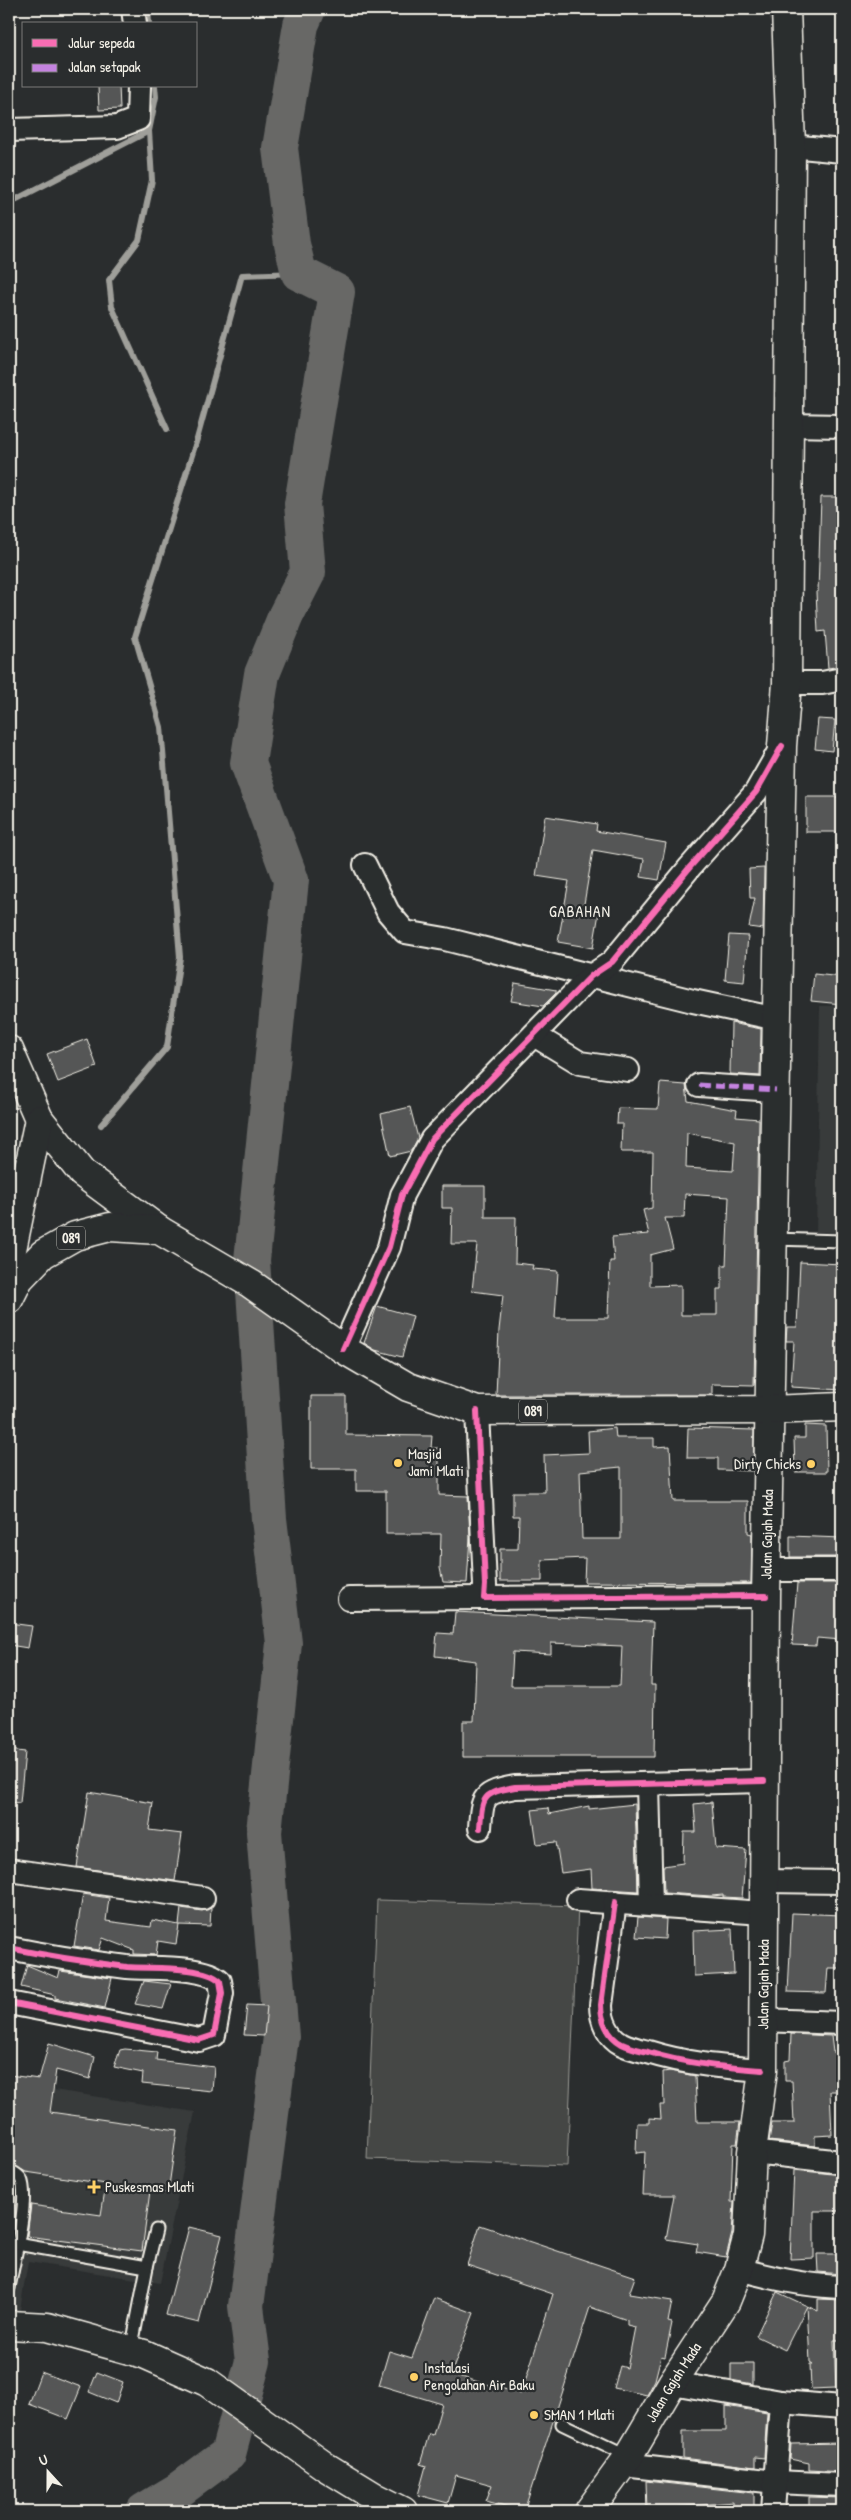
<svg xmlns="http://www.w3.org/2000/svg" width="851" height="2520" font-family="'Patrick Hand',sans-serif">
<style>
.built{fill:#373a3a}
.green{fill:#444645;stroke:#9c9c96}
.lines{fill:none;stroke-linecap:round;stroke-linejoin:round}
.stream{stroke:#9f9f9a;stroke-width:6}
.river{stroke:#676866;stroke-width:36}
.building{fill:#555756;stroke:#f4f1e8;fill-rule:evenodd}
.lane-casing{stroke:#f4f1e8;stroke-width:15}
.street-casing{stroke:#f4f1e8;stroke-width:26}
.secondary-casing{stroke:#f4f1e8;stroke-width:31}
.primary-casing{stroke:#f4f1e8;stroke-width:31}
.lane{stroke:#2a2d2e;stroke-width:11}
.street{stroke:#2a2d2e;stroke-width:22}
.secondary{stroke:#2a2d2e;stroke-width:28}
.primary{stroke:#2a2d2e;stroke-width:28}
.quiet{stroke:#c483df;stroke-width:5;stroke-dasharray:10 5;stroke-linecap:butt}
.cycleway-casing{stroke:#2a2d2e;stroke-width:9}
.cycleway{stroke:#f96db3;stroke-width:6}
.poi-dot{fill:#ffd166;stroke:#2a2d2e;stroke-width:2}
.labels{text-anchor:middle;stroke-width:4.5;stroke-linejoin:round;paint-order:stroke}
.shield{fill:#2a2d2e;stroke:#b7b6b0;stroke-width:1}
.shield-label{font-size:14px;font-weight:bold;fill:#f4f1e8}
.poi-label{font-size:15px;fill:#f4f1e8;stroke:#2a2d2e;text-anchor:start}
.street-label{font-size:15px;fill:#f4f1e8;stroke:#2a2d2e}
.neighbourhood-label{font-size:16px;letter-spacing:1px;fill:#f4f1e8;stroke:#2a2d2e}
</style>
<rect width="100%" height="100%" fill="#2a2d2e"/>
<filter id="ink" filterUnits="userSpaceOnUse"><feTurbulence type="fractalNoise" baseFrequency=".02" numOctaves="2"/><feDisplacementMap in="SourceGraphic" scale="10" xChannelSelector="R" yChannelSelector="G"/><feConvolveMatrix kernelMatrix="1 2 1 2 8 2 1 2 1" color-interpolation-filters="sRGB"/></filter>
<g filter="url(#ink)">
<g class="built">
<path d="M820 1006H842V1233L816 1232Z"/>
<path d="M9 2083 195 2112 160 2283 28 2262 19 2316 9 2315Z"/>
</g>
<path class="green" d="M377 1900 578 1906 567 2166 367 2159Z"/>
<g class="lines">
<g class="stream">
<path d="M148 9 149 24"/>
<path d="M149 131 152 180 139 240 109 280 112 307 167 429"/>
<path d="M9 203 149 131 156 97 155 86"/>
<path d="M101 1125 167 1047 180 957 161 727 135 637 197 439 242 275 299 273"/>
</g>
<path class="river" d="M144 2511 179 2490 228 2454 253 2361 246 2306 281 2037 264 1832 284 1643 269 1519 252 1260 291 880 248 763 262 674 286 615 308 572 302 504 337 292 299 273 292 244 280 148 301 25 308 9"/>
</g>
<g class="building">
<path d="M98 86H119L120 109 99 110Z"/>
<path d="M821 497H842V666L828 668 825 631 818 632 816 592H818Z"/>
<path d="M818 719 835 720 832 751 815 749Z"/>
<rect x="806" y="797" width="36" height="35"/>
<path d="M545 816 597 824 596 831 666 843 659 880 641 877 644 859 593 850 583 910 599 913 593 948 558 942 569 881 536 876Z"/>
<path d="M764 868 763 929 749 927 755 898H750L749 869Z"/>
<path d="M729 935 748 936 744 982 725 980Z"/>
<path d="M814 974 842 977V1004L811 1001Z"/>
<path d="M515 983 556 990V993L543 1006 511 1001Z"/>
<path d="M731 1023 761 1029 760 1076 730 1074Z"/>
<path d="M87 1039 97 1067 58 1082 47 1054Z"/>
<path d="M660 1083 686 1085 688 1101 737 1110 736 1117 759 1119 754 1385 712 1384V1395H496L499 1330 503 1295 472 1291 477 1244H451L452 1208H442V1186H485V1217H516L515 1263 533 1265 532 1269 558 1271 555 1318H608L610 1261H614L612 1237 649 1234 643 1210 652 1208 653 1152H621L622 1124H617L618 1108 658 1109ZM687 1133 735 1142 733 1171 686 1168ZM685 1194 729 1197 726 1265H722V1289H717V1315H681V1285L650 1286V1255L673 1249 665 1218H684Z"/>
<path d="M410 1107 418 1138 411 1151 390 1156 381 1114Z"/>
<path d="M800 1262 842 1264V1325L839 1371H842V1390L791 1387 794 1341H786L787 1327H797Z"/>
<path d="M377 1306 413 1316 402 1357 375 1350 364 1343Z"/>
<path d="M311 1396H346V1435L432 1436 431 1448H439V1495L468 1496 470 1537 467 1583 443 1582 440 1568 441 1534H386V1491H356V1469H311Z"/>
<path d="M805 1425 826 1426 827 1472H795L794 1438H805Z"/>
<path d="M615 1428 616 1438H654V1447L670 1446 673 1501H748V1533L752 1534 751 1583 584 1582 585 1558 542 1560V1581H500V1549H518L519 1516H513V1492H545L544 1455 589 1453 588 1431ZM621 1467V1539H582L580 1471Z"/>
<path d="M688 1428 754 1430 753 1471 718 1470V1458H687Z"/>
<path d="M790 1536 842 1538V1557H790Z"/>
<path d="M797 1583H842V1640L817 1638 816 1646 792 1645Z"/>
<path d="M455 1612 653 1622 651 1685H655L654 1757H463V1721H474L476 1661 435 1656 437 1633 453 1634ZM551 1643 622 1646 620 1686H511L513 1652 551 1654Z"/>
<path d="M9 1623 32 1626 28 1648 9 1645Z"/>
<path d="M9 1750 25 1752 20 1803 9 1802Z"/>
<path d="M89 1792 153 1803 149 1830 182 1834 175 1881 77 1867Z"/>
<path d="M712 1802 716 1848 746 1850 742 1898 723 1897V1895L711 1896 664 1893 663 1866 683 1863 684 1832H696L694 1804Z"/>
<path d="M635 1804 638 1891 592 1888 591 1869 561 1873 556 1842 537 1844 532 1810 548 1808 549 1814 589 1806V1809Z"/>
<path d="M83 1894 109 1898 106 1921 151 1927 152 1920 179 1925 176 1944 158 1941 156 1955 134 1954V1950L103 1938 99 1950 74 1946Z"/>
<path d="M181 1908 202 1911 211 1908 210 1926 179 1925Z"/>
<path d="M792 1913 842 1915V1968H828L826 1993 788 1992Z"/>
<path d="M638 1917 666 1919 665 1939 636 1937Z"/>
<path d="M732 1929 734 1974 694 1976 693 1931Z"/>
<path d="M27 1965 58 1978 60 1971 112 1978 105 2008 55 1998V1995L21 1987Z"/>
<path d="M144 1981 171 1984 163 2009 135 2004Z"/>
<path d="M247 2005 267 2006 264 2036 244 2035Z"/>
<path d="M791 2034 831 2036 833 2052H842V2091H830L832 2135 815 2136V2146L769 2141 772 2123H794L792 2081H785V2061L790 2060Z"/>
<path d="M49 2043 95 2057 90 2079 56 2070 50 2112 177 2130 168 2193 150 2191 142 2251 27 2236 31 2205 101 2215 106 2184 26 2172 9 2163V2075L39 2079Z"/>
<path d="M125 2049 157 2052 156 2060 214 2067 212 2091 142 2084 143 2073 114 2067 120 2050Z"/>
<path d="M670 2071 695 2076 697 2122H740L737 2144H733L731 2202H734L732 2233 726 2257 696 2252 698 2244 666 2239 674 2195H643L645 2152 636 2153 637 2123H650V2118L661 2119 660 2105H664L663 2072Z"/>
<path d="M794 2170 842 2175V2211H814V2258L790 2259Z"/>
<path d="M480 2225 635 2277 629 2294 672 2301 668 2322 672 2323 665 2357 661 2356 655 2380 647 2395 614 2388 620 2366 627 2368 635 2327 627 2325V2320L590 2307 524 2511 486 2501 492 2485 456 2475 448 2503 418 2495 426 2466 420 2464 429 2434 433 2435 442 2404 379 2385 389 2351 412 2358 434 2298 474 2313 451 2374 521 2394 553 2294 467 2265Z"/>
<path d="M189 2227 222 2235 199 2323 166 2315Z"/>
<path d="M817 2254H841V2274L818 2272Z"/>
<path d="M777 2292 807 2306 785 2350 756 2336Z"/>
<path d="M818 2299 841 2300 842 2303V2340H834L836 2388 811 2389 810 2364H813L810 2362 807 2306 818 2311Z"/>
<path d="M731 2364H753V2384L731 2380Z"/>
<path d="M41 2372 81 2387 68 2419 29 2404Z"/>
<path d="M97 2372 123 2382 116 2403 89 2392Z"/>
<path d="M726 2406 767 2413 764 2458 755 2457V2467L683 2458V2431H726Z"/>
<path d="M842 2443V2472L809 2470V2463L790 2459 791 2444Z"/>
<path d="M646 2481 754 2493V2508H733V2502L679 2507V2511H647Z"/>
<path d="M809 2497 842 2498 841 2511H809Z"/>
</g>
<g class="lines">
<g class="lane-casing">
<g id="lane">
<path d="M773 1239 842 1241"/>
<path d="M9 2170C14 2173 18 2174 21 2179 30 2198 13 2265 9 2288"/>
<path d="M17 2244 147 2267 156 2230"/>
<path d="M131 2351 147 2267"/>
<path d="M562 2424 629 2456"/>
</g>
</g>
<g class="street-casing">
<g id="street">
<path d="M133 9 135 24"/>
<path d="M9 130 117 127 138 119 139 86"/>
<path d="M791 146 842 151"/>
<path d="M788 425 842 426"/>
<path d="M787 683H822L842 679"/>
<path d="M365 865 388 912 405 932 445 939 693 1001 777 1019"/>
<path d="M534 1035 580 1063 628 1070"/>
<path d="M699 1085 776 1090"/>
<path d="M343 1349 389 1247 402 1195 432 1139 591 976 612 962 690 867 756 792 782 746"/>
<path d="M477 1411 485 1585 484 1598 766 1596"/>
<path d="M767 1570H842"/>
<path d="M349 1599 484 1598"/>
<path d="M648 1784 651 1905"/>
<path d="M480 1828C482 1796 483 1793 515 1787L764 1781"/>
<path d="M9 1870 203 1898"/>
<path d="M764 1881 842 1882"/>
<path d="M578 1900 763 1913"/>
<path d="M615 1902 601 2005C601 2020 608 2037 622 2044 630 2048 640 2050 648 2052 686 2064 723 2067 763 2070"/>
<path d="M9 1948C48 1956 87 1962 127 1967 150 1969 203 1965 220 1981L222 1993 214 2035 199 2040 9 2003"/>
<path d="M762 2020 842 2023"/>
<path d="M752 2152 842 2162"/>
<path d="M739 2269C774 2279 806 2286 842 2287"/>
<path d="M672 2383 781 2402 842 2407"/>
<path d="M623 2465 775 2482 842 2485"/>
<path d="M773 2511 781 2402"/>
</g>
</g>
<g class="secondary-casing">
<g id="secondary">
<path d="M9 1050 39 1119 82 1173 159 1230"/>
<path d="M9 1264 39 1119"/>
<path d="M9 2325 47 2327 144 2354 207 2382 326 2467 375 2497 403 2511"/>
<path id="s1" d="M589 2511 629 2456 672 2383 726 2301 739 2269 748 2235 752 2152 763 2070 766 1596 782 746 787 683 791 146 786 9"/>
</g>
</g>
<g class="primary-casing">
<path id="primary" d="M9 1299 19 1279 43 1254 75 1236 110 1227 159 1230 251 1284 343 1349 408 1387 477 1411 770 1410 842 1407"/>
</g>
<use href="#lane" class="lane"/>
<use href="#street" class="street"/>
<use href="#secondary" class="secondary"/>
<use href="#primary" class="primary"/>
<path class="quiet" d="M699 1085 776 1090"/>
<g class="cycleway-casing">
<g id="cycleway">
<path d="M343 1349 389 1247 402 1195 432 1139 591 976 612 962 690 867 756 792 782 746"/>
<path d="M477 1411 485 1585 484 1598 766 1596"/>
<path d="M480 1828C482 1796 483 1793 515 1787L764 1781"/>
<path d="M615 1902 601 2005C601 2020 608 2037 622 2044 630 2048 640 2050 648 2052 686 2064 723 2067 763 2070"/>
<path d="M9 1948C48 1956 87 1962 127 1967 150 1969 203 1965 220 1981L222 1993 214 2035 199 2040 9 2003"/>
</g>
</g>
<use href="#cycleway" class="cycleway"/>
</g>
</g>
<g class="poi-dot">
<circle cx="398" cy="1463" r="5"/>
<circle cx="811" cy="1464" r="5"/>
<path d="M91.5 2179.5h5v5h5v5h-5v5h-5v-5h-5v-5h5z"/>
<circle cx="414" cy="2377" r="5"/>
<circle cx="534" cy="2415" r="5"/>
</g>
<g class="labels">
<g class="shield">
<rect x="57" y="1226.5" width="28" height="23" rx="4"/>
<rect x="519" y="1399.5" width="28" height="23" rx="4"/>
</g>
<g class="shield-label">
<text x="71" y="1243">089</text>
<text x="533" y="1416">089</text>
</g>
<g class="poi-label">
<text x="408" y="1459">Masjid<tspan x="408" dy="17">Jami Mlati</tspan></text>
<text x="801" y="1469" text-anchor="end">Dirty Chicks</text>
<text x="105" y="2192">Puskesmas Mlati</text>
<text x="424" y="2373">Instalasi<tspan x="424" dy="17">Pengolahan Air Baku</tspan></text>
<text x="544" y="2420">SMAN 1 Mlati</text>
</g>
<g class="street-label">
<text dy="5" stroke="none"><textPath href="#s1" startOffset="1022">Jalan Gajah Mada</textPath></text>
<text dy="5" stroke="none"><textPath href="#s1" startOffset="572">Jalan Gajah Mada</textPath></text>
<text dy="5" stroke="none"><textPath href="#s1" startOffset="154">Jalan Gajah Mada</textPath></text>
</g>
<g class="neighbourhood-label">
<text x="580" y="917">GABAHAN</text>
</g>
</g>
<rect width="851" height="2520" fill="none" stroke="#2a2d2e" stroke-width="30"/>
<rect x="15" y="15" width="821" height="2490" fill="none" stroke="#f4f1e8" stroke-width="2" filter="url(#ink)"/>
<rect x="22" y="22" width="175" height="65" fill="#2a2d2e" stroke="#7b7b78"/>
<rect x="32" y="39" width="25" height="8" fill="#f96db3" stroke="#7b7b78"/>
<text x="68" y="48" font-size="15" fill="#f4f1e8">Jalur sepeda</text>
<rect x="32" y="64" width="25" height="8" fill="#c483df" stroke="#7b7b78"/>
<text x="68" y="72" font-size="15" fill="#f4f1e8">Jalan setapak</text>
<g transform="translate(48 2472) rotate(339)" stroke="#2a2d2e" stroke-width="4" paint-order="stroke">
<path d="M0-4L9 19L0 12L-9 19Z" fill="#f4f1e8"/>
<text y="-8" font-size="14" font-weight="bold" text-anchor="middle" fill="#f4f1e8">U</text>
</g>
</svg>
